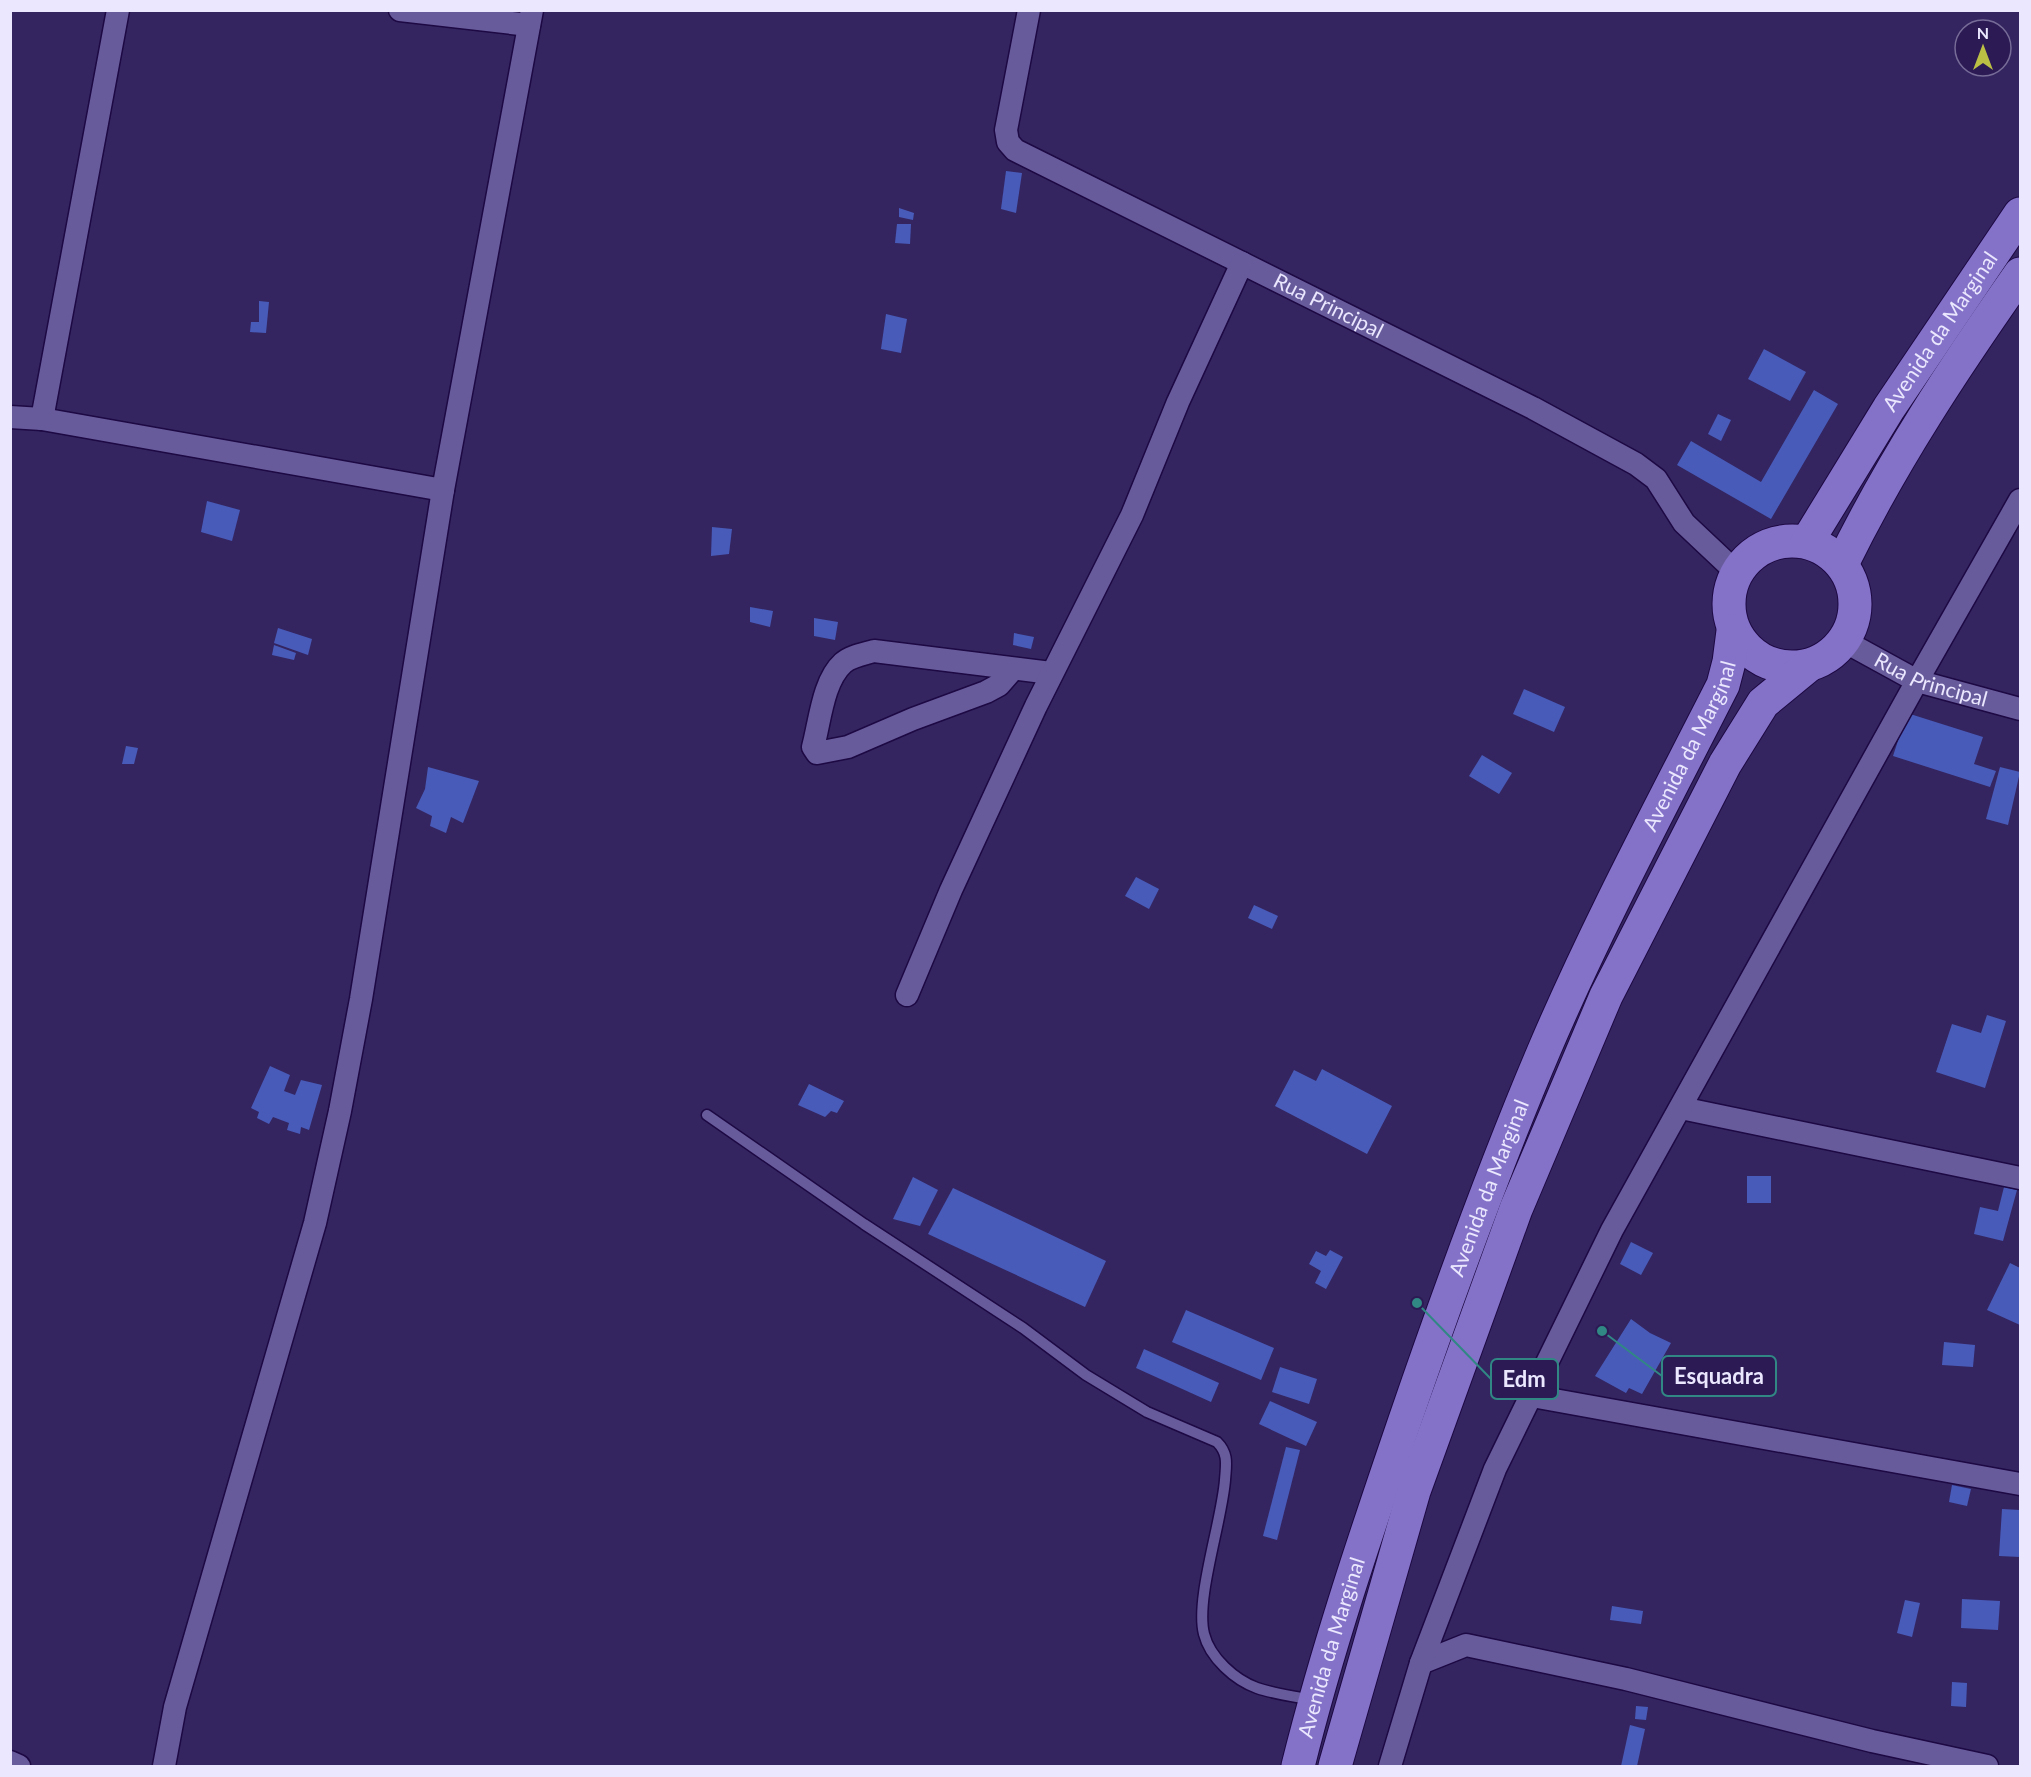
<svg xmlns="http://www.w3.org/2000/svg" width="2031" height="1777" font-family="Lato,sans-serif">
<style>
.building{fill:#485bb9}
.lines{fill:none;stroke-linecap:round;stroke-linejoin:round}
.lane-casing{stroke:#1d0943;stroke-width:13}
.street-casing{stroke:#1d0943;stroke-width:25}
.primary-casing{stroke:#1d0943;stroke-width:35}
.lane{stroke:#685b9c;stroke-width:10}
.street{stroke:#685b9c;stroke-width:22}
.primary{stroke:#8472c8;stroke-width:33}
.labels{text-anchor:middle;stroke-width:4.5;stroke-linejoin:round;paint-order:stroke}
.street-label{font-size:21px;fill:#eae7fe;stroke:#2b1a54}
.leader{fill:none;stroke:#308784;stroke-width:2}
.callout-dot{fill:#308784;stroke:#2b1a54;stroke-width:2}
.callout{fill:#2b1a54;stroke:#308784;stroke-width:2}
.callout-label{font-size:22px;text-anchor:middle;font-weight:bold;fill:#eae7fe}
</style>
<rect width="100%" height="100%" fill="#342560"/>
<g class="building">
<path d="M1006 171 1022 173 1016 213 1001 209Z"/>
<path d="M899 208 914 213 913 220 899 217Z"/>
<path d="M897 224H911L910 244 895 243Z"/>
<path d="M259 301 269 302 266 333 250 332 251 322H259Z"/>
<path d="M886 314 907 319 901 353 881 349Z"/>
<path d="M1764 349 1806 372 1790 401 1748 379Z"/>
<path d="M1814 390 1838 404 1771 519 1677 465 1691 441 1761 482Z"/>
<path d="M1718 414 1731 420 1721 441 1708 434Z"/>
<path d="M207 501 240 510 232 541 201 532Z"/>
<path d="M712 527 732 529 729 554 711 556Z"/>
<path d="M750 607 773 611 770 627 750 622Z"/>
<path d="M814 618 838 622 835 640 814 636Z"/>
<path d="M278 628 312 639 308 655 274 643Z"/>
<path d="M1014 633 1034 637 1031 649 1013 645Z"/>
<path d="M274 645 296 653 294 660 272 655Z"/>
<path d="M1524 689 1565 707 1554 732 1513 714Z"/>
<path d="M1907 713 1983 737 1974 764 1996 771 1990 787 1893 756Z"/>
<path d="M126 746 138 748 134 764H122Z"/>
<path d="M1482 755 1512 773 1499 794 1469 776Z"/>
<path d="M428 767 479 781 463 823 451 817 446 833 430 826 432 816 416 808 425 789Z"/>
<path d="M2000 767 2020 772 2008 825 1986 819Z"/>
<path d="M1136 877 1159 889 1149 909 1125 896Z"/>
<path d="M1254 905 1278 916 1272 929 1248 918Z"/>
<path d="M1987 1015 2006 1021 1985 1088 1936 1072 1952 1024 1981 1033Z"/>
<path d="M270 1066 290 1075 284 1091 295 1095 301 1080 322 1085 309 1130 301 1127 300 1134 287 1130 289 1123 273 1117 269 1124 257 1118 259 1112 251 1108Z"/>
<path d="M1322 1069 1392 1106 1367 1154 1275 1106 1294 1070 1316 1081Z"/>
<path d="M809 1084 844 1101 837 1113 831 1111 825 1117 798 1105Z"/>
<rect x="1747" y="1176" width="24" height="27"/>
<path d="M913 1177 938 1190 920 1226 893 1219Z"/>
<path d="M2004 1187 2017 1190 2003 1241 1974 1234 1980 1207 1998 1211Z"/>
<path d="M953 1188 1106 1261 1085 1307 928 1234Z"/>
<path d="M1631 1242 1653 1253 1641 1275 1620 1264Z"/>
<path d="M1330 1250 1343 1257 1326 1289 1315 1283 1321 1271 1309 1264 1316 1251 1326 1256Z"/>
<path d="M2010 1263 2020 1268V1325L1987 1310Z"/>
<path d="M1186 1310 1274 1348 1261 1380 1172 1342Z"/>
<path d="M1631 1319 1650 1333 1671 1343 1642 1394 1629 1388 1626 1393 1595 1376Z"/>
<path d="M1944 1342 1975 1345 1973 1367 1942 1365Z"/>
<path d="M1144 1349 1219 1383 1211 1402 1136 1368Z"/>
<path d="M1280 1367 1317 1379 1309 1404 1272 1392Z"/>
<path d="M1270 1401 1317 1422 1306 1446 1259 1424Z"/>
<path d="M1286 1447 1300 1450 1277 1540 1263 1536Z"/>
<path d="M1952 1485 1971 1489 1967 1506 1949 1502Z"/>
<path d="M2002 1509 2020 1510V1557L1999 1556Z"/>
<path d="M1962 1599 2000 1601 1998 1630 1961 1628Z"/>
<path d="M1905 1600 1920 1603 1912 1637 1897 1633Z"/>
<path d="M1612 1606 1643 1611 1641 1624 1610 1620Z"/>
<path d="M1952 1682 1967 1683 1966 1707 1951 1706Z"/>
<path d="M1636 1706 1648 1707 1646 1720 1635 1719Z"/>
<path d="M1630 1725 1645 1729 1637 1766H1621Z"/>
</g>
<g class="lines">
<g class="lane-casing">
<path id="lane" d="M707 1115 864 1224 1023 1328 1086 1375 1147 1412 1217 1442C1229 1454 1226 1465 1225 1480 1222 1521 1195 1599 1204 1634 1210 1658 1235 1680 1257 1688 1274 1694 1293 1696 1311 1700"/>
</g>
<g class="street-casing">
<g id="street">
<path d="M400 10 529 25"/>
<path id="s1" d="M1029 10 1006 130 1008 142 1015 150 1533 408 1636 464 1656 479 1684 523 1736 572"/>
<path d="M10 417 42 419 443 490"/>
<path d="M42 419 118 10"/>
<path id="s2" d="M1844 641 1917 681 2020 709"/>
<path d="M1013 669 999 685 986 692 913 719 848 747 817 753 813 747C820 721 823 681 843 663 851 656 864 654 874 651L1051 673"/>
<path d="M907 995 951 890 1036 706 1132 515 1178 402 1242 263"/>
<path d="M1681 1108 2020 1178"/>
<path d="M1532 1396 2020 1484"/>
<path d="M1421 1663 1466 1645 1626 1679 1872 1741 1987 1766"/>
<path d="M10 1762 19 1766"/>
<path d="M164 1766 175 1707 315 1223 340 1111 361 999 443 490 532 10"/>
<path d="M1390 1766 1421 1663 1495 1469 1612 1230 1917 681 2020 500"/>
</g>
</g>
<g class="primary-casing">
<g id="primary">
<circle cx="1792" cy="604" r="63"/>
<path id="s3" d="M1807 542 1889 408 2020 214"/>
<path d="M1842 564C1893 460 1954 368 2020 274"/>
<path id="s4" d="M1298 1766C1327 1649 1366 1534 1405 1420 1448 1295 1493 1170 1545 1048 1598 924 1662 805 1723 685L1729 662 1733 631"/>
<path d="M1335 1766 1414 1491 1516 1209 1606 996 1725 764 1763 703 1808 666"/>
</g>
</g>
<use href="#lane" class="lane"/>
<use href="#street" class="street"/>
<use href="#primary" class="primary"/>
</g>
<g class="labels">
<g class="street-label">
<text dy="7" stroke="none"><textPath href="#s1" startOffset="495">Rua Principal</textPath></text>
<text dy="7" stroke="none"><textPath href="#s3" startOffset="249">Avenida da Marginal</textPath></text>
<text dy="7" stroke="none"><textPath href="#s2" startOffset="96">Rua Principal</textPath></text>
<text dy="7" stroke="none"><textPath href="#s4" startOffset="1095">Avenida da Marginal</textPath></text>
<text dy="7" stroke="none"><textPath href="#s4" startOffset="609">Avenida da Marginal</textPath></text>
<text dy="7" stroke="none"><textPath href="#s4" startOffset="123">Avenida da Marginal</textPath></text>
</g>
</g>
<path class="leader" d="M1602 1331L1662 1376M1417 1303L1491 1379"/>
<g class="callout-dot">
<circle cx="1602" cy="1331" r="6"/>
<circle cx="1417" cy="1303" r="6"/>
</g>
<g class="callout">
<rect x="1662" y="1356" width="114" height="40" rx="6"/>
<rect x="1491" y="1359" width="67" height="40" rx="6"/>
</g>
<g class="callout-label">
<text x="1719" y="1384">Esquadra</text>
<text x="1524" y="1387">Edm</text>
</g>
<rect width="2031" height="1777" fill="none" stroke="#eae7fe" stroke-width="24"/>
<g transform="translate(1983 48)"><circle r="28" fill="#2b1a54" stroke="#776c98" stroke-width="1.5"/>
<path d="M0-4.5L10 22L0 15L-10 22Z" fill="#bbc045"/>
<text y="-9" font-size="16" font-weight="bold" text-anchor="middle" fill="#eae7fe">N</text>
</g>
</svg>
